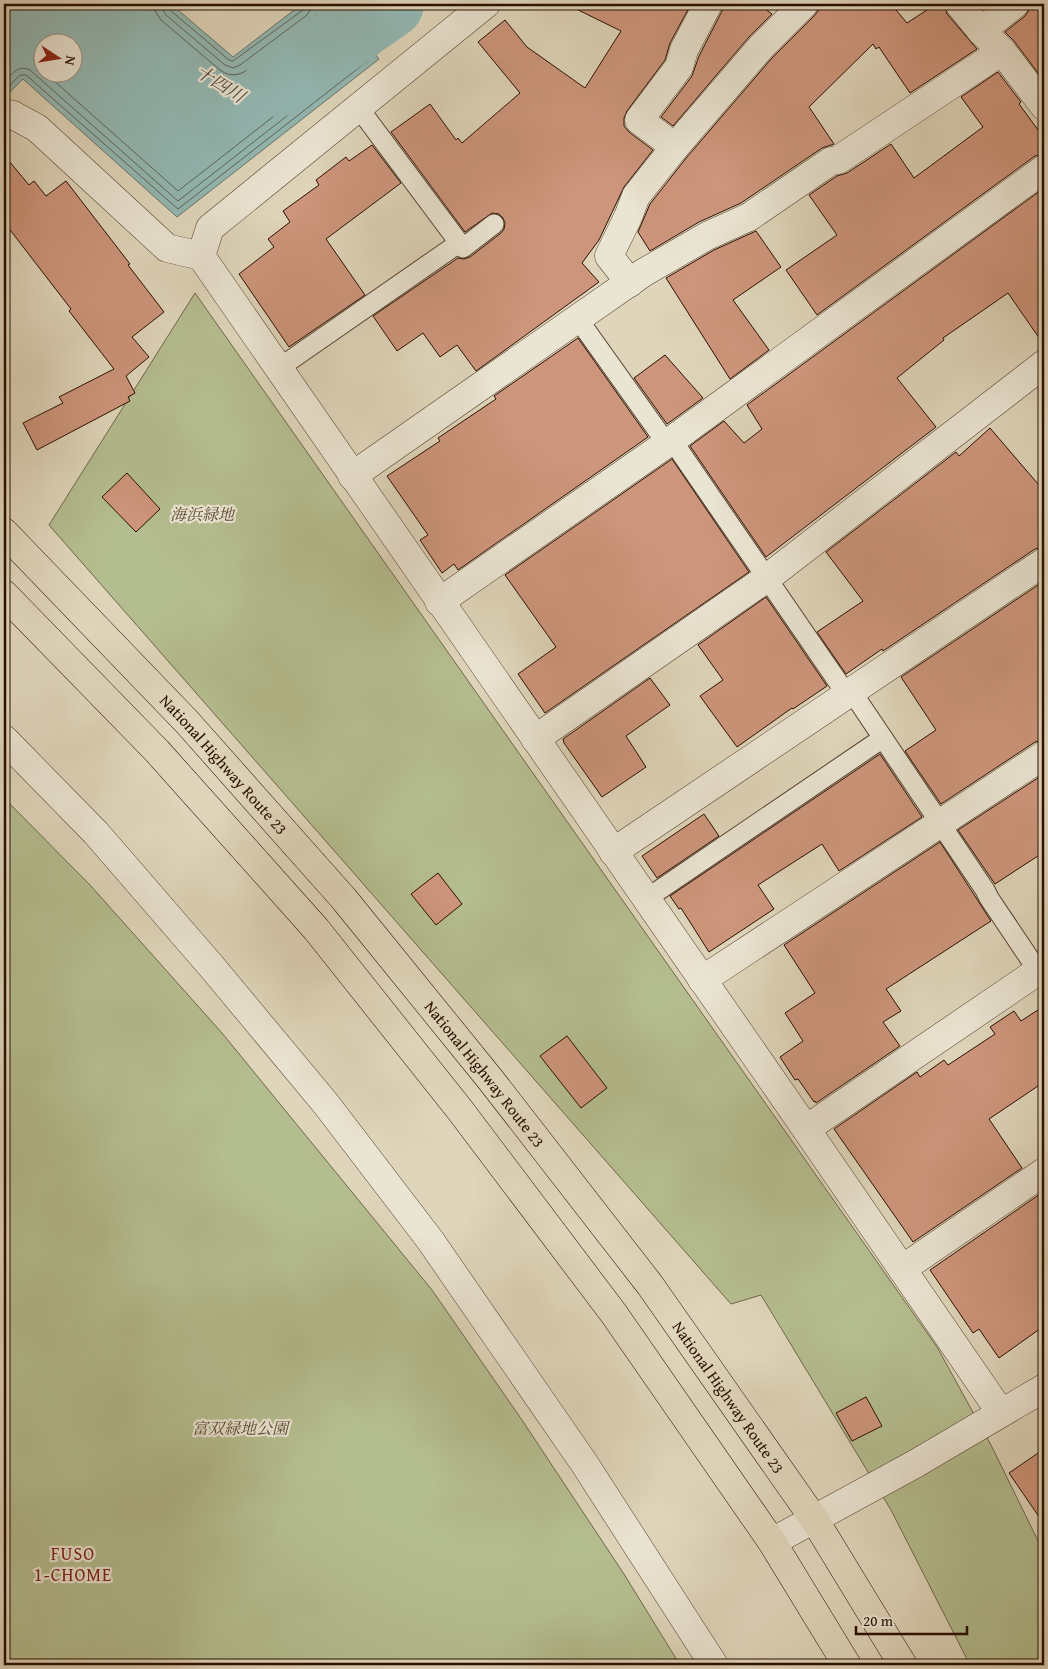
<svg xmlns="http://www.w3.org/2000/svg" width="1048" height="1669" font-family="'Gentium Book Plus','Noto Serif JP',serif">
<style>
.green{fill:#b4bd8f;stroke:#6e6648}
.water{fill:#93b8b3;stroke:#69746b;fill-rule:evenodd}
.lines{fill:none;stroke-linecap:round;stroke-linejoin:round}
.shore{stroke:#5e635a;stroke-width:1}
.river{stroke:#93b8b3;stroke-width:68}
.building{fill:#cd957b;stroke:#290e00}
.service-casing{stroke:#56402e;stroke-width:21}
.minor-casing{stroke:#56402e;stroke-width:29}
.trunk-casing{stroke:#290e00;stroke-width:29}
.service{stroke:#eae4d2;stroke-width:19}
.minor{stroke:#eae4d2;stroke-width:28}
.trunk{stroke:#dfd5ba;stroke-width:28}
.labels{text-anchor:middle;stroke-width:4.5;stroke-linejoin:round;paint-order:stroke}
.park-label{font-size:16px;font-style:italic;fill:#5a4b32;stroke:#eae4d2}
.street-label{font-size:16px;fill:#290e00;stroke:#eae4d2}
.water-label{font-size:18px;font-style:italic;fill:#4e4a3f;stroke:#eae4d2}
.neighbourhood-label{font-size:18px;letter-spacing:1px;fill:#7a1f14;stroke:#eae4d2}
</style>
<rect width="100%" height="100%" fill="#dfd5ba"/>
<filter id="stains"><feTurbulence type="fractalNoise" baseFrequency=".004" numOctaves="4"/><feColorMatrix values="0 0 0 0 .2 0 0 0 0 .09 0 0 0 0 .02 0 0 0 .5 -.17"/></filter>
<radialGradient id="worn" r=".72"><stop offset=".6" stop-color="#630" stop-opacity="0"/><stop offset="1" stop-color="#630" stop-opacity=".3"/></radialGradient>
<g class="green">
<path d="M195 293 937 1347 991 1445 1044 1553V1665H970L891 1510 761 1295 731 1304 49 525Z"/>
<path d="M4 798 90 885 222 1033 432 1290 524 1423 624 1574 680 1665H4Z"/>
</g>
<path class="water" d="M4 4H171L233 57 302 4H334L379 59 177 217 23 79 8 94 4 90ZM42 42H72V72H42Z"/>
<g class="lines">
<g class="shore">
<path d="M162 4 163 10 166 15 225 65 233 68 240 65 307 15 310 10 311 4"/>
<path d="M168 4 170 10 229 60 233 61 303 10 305 4"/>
<path d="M44 72 178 191 351 56 320 15 317 14 244 72C236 76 228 76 220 70L161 20 155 11 154 4"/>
<path d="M4 81C13 75 17 64 30 70L178 201 361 58V55L327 12 324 4"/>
<path d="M4 87H8L20 75H26L178 209 370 59V56L332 9 331 4"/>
</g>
<path class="river" d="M278 83 390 4"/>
</g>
<g class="building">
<path d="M566 4H691L670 43 665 60 627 111 624 118V126L629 132 653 150 624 187 599 240 582 263 599 282 476 371 457 345 440 357 423 333 397 351 373 316 458 258 464 259 470 257 501 233 504 229 505 223 503 218 499 214 492 213 465 232 391 132 430 104 456 140 458 138 462 143 520 93 478 42 505 20 527 47 585 88 621 31Z"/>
<path d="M724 4H758L772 14 749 37 673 126 661 117 692 76 699 56 722 11Z"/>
<path d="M823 4H891L907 23 936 4H944L947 14 977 49 910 93 879 47 876 49 873 44 809 107 834 144 822 148 741 203 699 222 650 251 638 232 650 204 687 157 772 58 815 15Z"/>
<path d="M1030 4H1044V81L1014 41 1005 32 1025 16 1029 10Z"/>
<path d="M998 72 1021 102 1019 104 1044 138V154L1035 156 817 315 786 270 837 235 809 195 837 176 847 173 891 144 914 178 983 127 961 97Z"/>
<path d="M372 145 401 183 326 239 365 295 289 347 239 274 274 247 268 239 290 222 283 211 319 185 316 180 346 157 349 161Z"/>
<path d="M4 155 29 185 34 181 46 196 66 181 130 264 128 265 164 312 132 337 149 357 126 376 135 393 128 397 130 401 37 450 23 423 63 403 59 397 114 369 69 311 71 309 4 222Z"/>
<path d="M1044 188V345L1008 293 943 338 944 340 897 378 936 427 766 557 690 446 724 421 744 443 762 429 747 405Z"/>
<path d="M756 231 781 267 733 300 769 350 730 379 666 278 714 250Z"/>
<path d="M578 338 648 437 458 570 454 564 442 573 420 540 428 535 387 476 440 441 438 438 496 399 494 396Z"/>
<path d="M665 355 703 398 667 424 634 378Z"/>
<path d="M990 428 1044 491V547L1035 549 883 651 882 649 846 674 817 632 863 601 826 552 956 452 959 456Z"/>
<path d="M672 459 749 572 545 713 518 674 556 647 505 575Z"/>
<path d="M127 473 160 509 136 532 102 497Z"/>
<path d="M1044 581V740L1035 742 941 804 905 751 936 730 901 677Z"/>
<path d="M766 597 827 686 793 709 792 708 737 747 700 696 723 680 698 645Z"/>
<path d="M650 678 670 705 626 736 646 767 602 797 564 743 563 739Z"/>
<path d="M880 754 922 817 839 871 822 844 758 885 774 909 709 952 681 908 679 909 670 896Z"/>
<path d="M1044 774V852L995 884 958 830Z"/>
<path d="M704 814 719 836 657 878 642 856Z"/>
<path d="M940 842 991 921 886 989 901 1011 883 1022 900 1046 816 1103 815 1101 814 1102 798 1079 795 1080 780 1057 803 1041 785 1013 815 993 784 945Z"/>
<path d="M438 873 462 904 436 925 411 894Z"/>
<path d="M1044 1006V1082L989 1119 1022 1168 913 1242 834 1129 917 1072 920 1077 944 1060 948 1065 995 1034 990 1027 1014 1011 1021 1021Z"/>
<path d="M567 1036 607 1088 581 1108 540 1056Z"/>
<path d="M1040 1194 1044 1200V1326L999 1358 979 1329 973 1333 930 1270Z"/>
<path d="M866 1397 882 1426 852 1441 836 1413Z"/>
<path d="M1044 1449V1524L1009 1473Z"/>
</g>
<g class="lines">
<g class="service-casing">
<g id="service">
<path d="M358 107 463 248 494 224"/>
<path d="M578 319 667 444"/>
<path d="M279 368 459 243"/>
<path d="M672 440 847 695"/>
<path d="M852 692 985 890 989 898 1038 971"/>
<path d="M646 899 883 738"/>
</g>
</g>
<g class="minor-casing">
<g id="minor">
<path d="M486 4 210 228 201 256 806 1129 1001 1413"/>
<path d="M959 4 981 31 1002 51 1044 106"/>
<path d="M981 31 1015 4"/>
<path d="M4 113 13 115 37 128 167 248 201 256"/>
<path d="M675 147 639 120 679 67 684 50 708 4"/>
<path d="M630 283 609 256 628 217 636 196 675 147 761 47 804 4"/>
<path d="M352 476 643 273 707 236 749 217 831 161 838 160 1002 51"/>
<path d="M439 602 672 440 1044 169"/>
<path d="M4 739 96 833 212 967 326 1104 430 1240 584 1463 714 1665"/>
<path d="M535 739 767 578 1044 364"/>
<path d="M613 852 1044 562"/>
<path d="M702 980 1044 755"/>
<path d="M806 1129 1044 967"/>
<path d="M902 1269 1044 1172"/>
<path d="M772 1542 915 1464 1044 1388"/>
</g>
</g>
<g class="trunk-casing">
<g id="trunk">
<path id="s1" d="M4 532 187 722 344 899 490 1079 650 1285 814 1519 903 1665"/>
<path d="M4 594 157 751 316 929 460 1110 614 1314 772 1542 847 1665"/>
</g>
</g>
<use href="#service" class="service"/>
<use href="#minor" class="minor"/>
<use href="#trunk" class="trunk"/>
</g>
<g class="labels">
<g class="park-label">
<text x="202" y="520">海浜緑地</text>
<text x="240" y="1434">富双緑地公園</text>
</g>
<g class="street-label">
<text dy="6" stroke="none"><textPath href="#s1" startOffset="320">National Highway Route 23</textPath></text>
<text dy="6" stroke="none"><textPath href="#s1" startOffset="725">National Highway Route 23</textPath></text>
<text dy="6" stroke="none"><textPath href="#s1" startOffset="1130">National Highway Route 23</textPath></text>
</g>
<g class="water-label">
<text transform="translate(220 84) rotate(32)" y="6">十四川</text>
</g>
<g class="neighbourhood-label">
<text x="73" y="1560">FUSO<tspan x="73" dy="21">1-CHOME</tspan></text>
</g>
</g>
<rect width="1048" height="1669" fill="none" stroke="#dfd5ba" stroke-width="20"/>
<rect x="5" y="5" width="1038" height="1659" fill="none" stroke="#290e00" stroke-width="2.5"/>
<rect x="10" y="10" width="1028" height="1649" fill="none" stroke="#290e00"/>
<g transform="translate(58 58) rotate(102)"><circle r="24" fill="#eae4d2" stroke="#9d8e7e"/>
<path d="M0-4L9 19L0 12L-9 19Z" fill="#8f2418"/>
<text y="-8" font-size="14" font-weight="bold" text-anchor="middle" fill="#290e00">N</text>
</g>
<path d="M856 1626v8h111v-8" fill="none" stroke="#290e00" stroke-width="2.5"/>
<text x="863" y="1626" font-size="15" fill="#290e00" stroke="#eae4d2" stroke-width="4" paint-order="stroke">20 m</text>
<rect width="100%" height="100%" filter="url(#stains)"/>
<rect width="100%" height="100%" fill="url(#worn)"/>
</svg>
